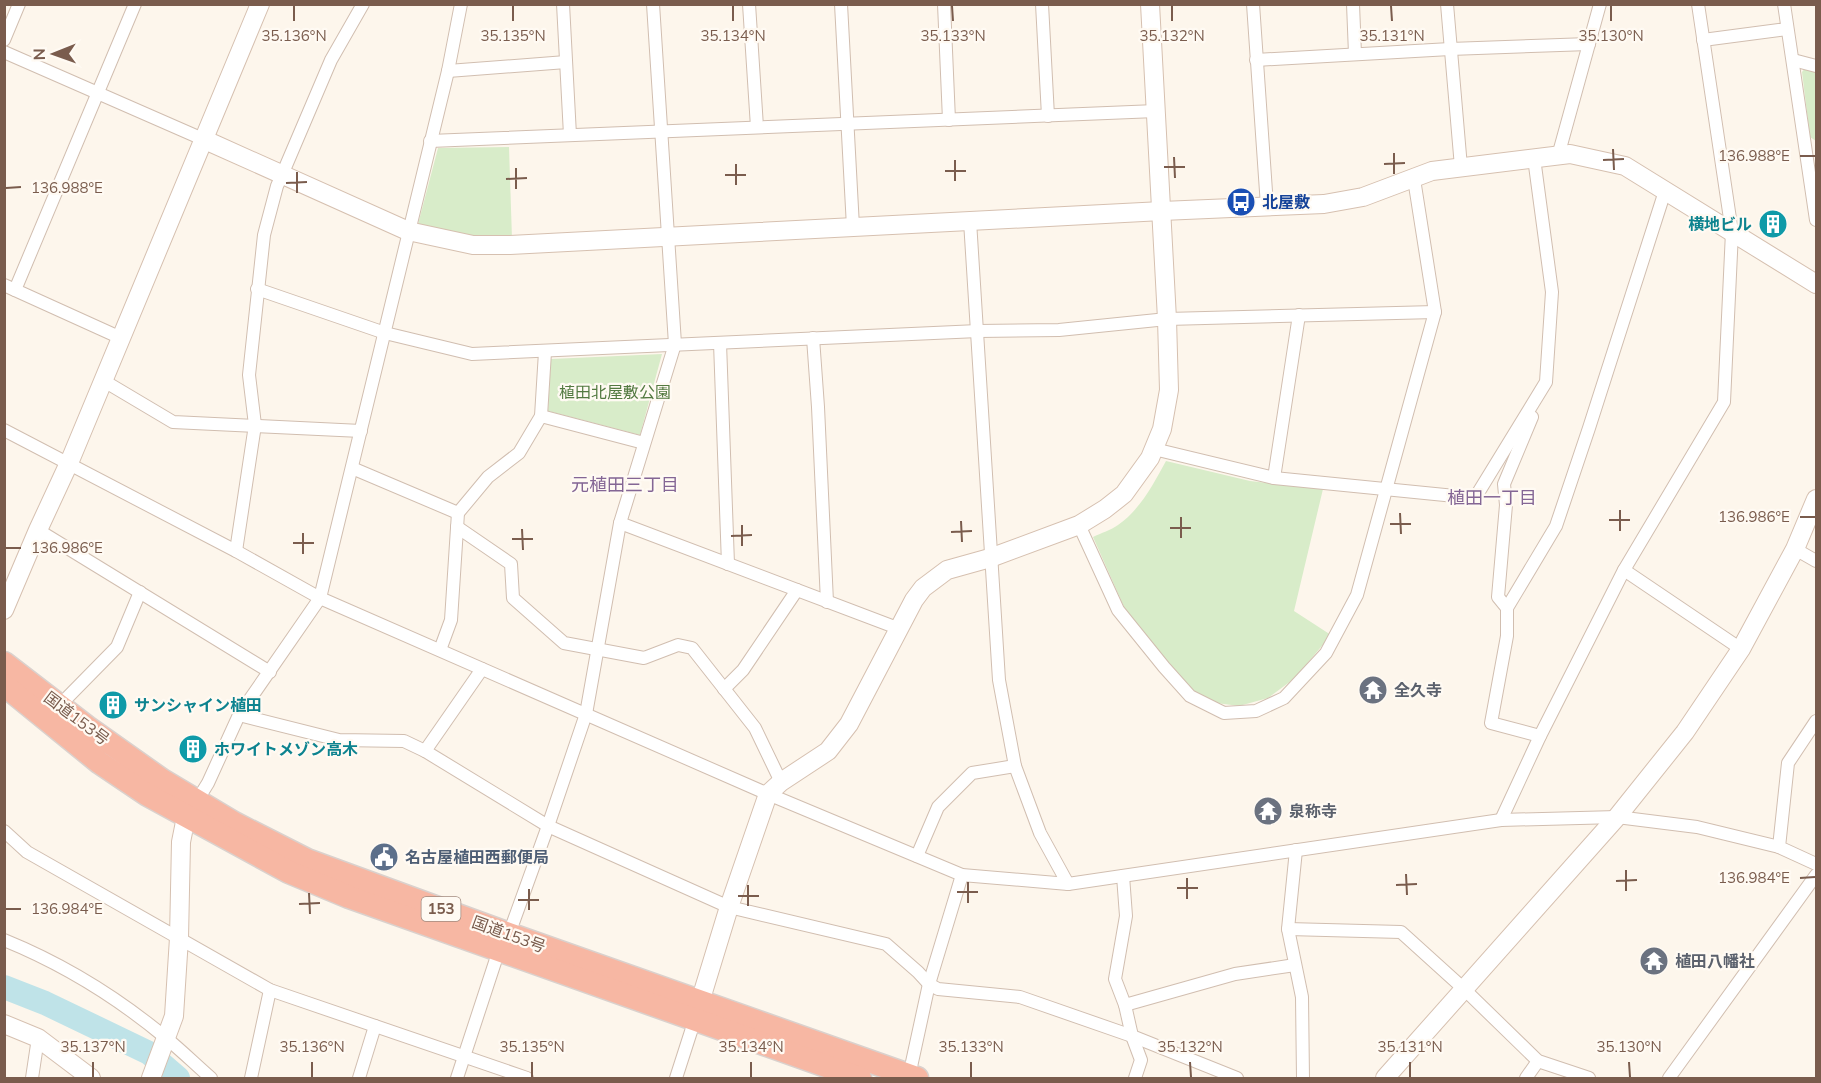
<svg xmlns="http://www.w3.org/2000/svg" width="1821" height="1083" font-family="Mulish,'Noto Sans JP',sans-serif">
<style>
.green{fill:#d8ecc9}
.lines{fill:none;stroke-linecap:round;stroke-linejoin:round}
.river{stroke:#bfe3e8;stroke-width:24}
.street-casing{stroke:#d1beb0;stroke-width:14}
.secondary-casing{stroke:#d6c0b0;stroke-width:20}
.highway-casing{stroke:#dad1cd;stroke-width:25}
.street{stroke:#fff;stroke-width:12}
.secondary{stroke:#fff;stroke-width:18}
.highway{stroke:#f7b7a3;stroke-width:22}
.ticks{fill:none;stroke:#7a5c4d;stroke-width:2}
.labels{text-anchor:middle;stroke-width:4.5;stroke-linejoin:round;paint-order:stroke}
.shield{fill:#fffaf3;stroke:#a28b7f;stroke-width:1.5}
.shield-label{font-size:15px;font-weight:bold;fill:#7a5c4d}
.transit-label{font-size:16px;font-weight:bold;fill:#164399;stroke:#fffaf3;text-anchor:start}
.culture-label{font-size:16px;font-weight:bold;fill:#0d838f;stroke:#fffaf3;text-anchor:start}
.park-label{font-size:16px;fill:#537a41;stroke:#fffaf3}
.worship-label{font-size:16px;font-weight:bold;fill:#5b616d;stroke:#fffaf3;text-anchor:start}
.street-label{font-size:16px;fill:#7a5c4d;stroke:#fffaf3}
.service-label{font-size:16px;font-weight:bold;fill:#4e5e75;stroke:#fffaf3;text-anchor:start}
.neighbourhood-label{font-size:18px;fill:#846695;stroke:#fffaf3}
.ticks-label{font-size:15px;text-anchor:middle;fill:#7a5c4d;stroke:#fffaf3;stroke-width:4.5;stroke-linejoin:round;paint-order:stroke}
</style>
<rect width="100%" height="100%" fill="#fdf6ec"/>
<g class="green">
<path d="M1806 67 1816 70V141L1810 137 1802 72Z"/>
<path d="M509 147 512 239 476 238 417 228 438 148Z"/>
<path d="M662 354 640 435 548 411 551 359Z"/>
<path d="M1166 461 1250 481 1323 489 1294 611 1331 635 1295 678 1268 698 1239 706 1209 702 1184 686 1124 607 1093 537C1101 533 1111 530 1118 525 1140 510 1154 483 1166 461Z"/>
</g>
<g class="lines">
<path class="river" d="M4 987 45 1003 149 1053 178 1078"/>
<g class="street-casing">
<g id="street">
<path d="M563 4 570 135"/>
<path d="M749 4 757 127"/>
<path d="M841 4 853 227"/>
<path d="M944 4 949 120"/>
<path d="M1042 4 1048 116"/>
<path d="M1253 4 1267 206"/>
<path d="M1353 4 1355 54"/>
<path d="M1447 4 1461 167"/>
<path d="M1784 4 1816 220"/>
<path d="M4 40 19 4"/>
<path d="M1703 40 1787 29"/>
<path d="M4 52 205 140"/>
<path d="M1256 60 1450 49 1589 44"/>
<path d="M1793 60 1816 66"/>
<path d="M448 71 566 62"/>
<path d="M430 141 1156 111"/>
<path d="M1558 156 1600 4"/>
<path d="M970 221 999 680 1015 766 1040 833 1068 884"/>
<path d="M4 285 121 338"/>
<path d="M257 289 385 333 472 354 978 331 1059 330 1167 319 1435 312"/>
<path d="M15 290 135 4"/>
<path d="M813 338 818 407 827 602"/>
<path d="M720 343 728 564"/>
<path d="M104 381 173 422 361 431"/>
<path d="M541 416 644 443"/>
<path d="M1532 417 1504 484 1506 505 1498 597 1507 608 1556 526 1589 428 1665 191"/>
<path d="M4 430 236 551 320 598 768 794 962 875 1068 884 1501 820 1617 817 1697 827 1779 847"/>
<path d="M1154 449 1274 478 1475 498 1546 382 1552 292 1534 158"/>
<path d="M352 468 458 513"/>
<path d="M1274 478 1299 315"/>
<path d="M620 523 900 629"/>
<path d="M1079 525 1118 610 1164 667 1190 696 1224 713 1256 711 1284 698 1326 653 1357 595 1435 312 1414 179"/>
<path d="M457 527 511 564 513 598 564 643 644 658 678 645 692 648 755 728 781 782"/>
<path d="M38 530 270 672"/>
<path d="M1795 549 1816 561"/>
<path d="M236 551 255 425 249 375 264 235 277 186 282 175 331 60 363 4"/>
<path d="M1624 570 1741 649"/>
<path d="M1507 608V636L1491 723 1540 736"/>
<path d="M440 650 451 620 458 513 488 477 519 453 541 416 545 352"/>
<path d="M724 689 743 670 797 590"/>
<path d="M60 705 117 647 140 592"/>
<path d="M239 715 339 740 404 741 425 751 548 826 729 907 886 944 918 972 929 984 938 989 1020 997 1132 1036 1237 1078"/>
<path d="M1816 721 1788 763 1779 847 1816 864"/>
<path d="M425 751 482 669"/>
<path d="M195 804 208 783 239 715 320 598 448 71 461 4"/>
<path d="M1501 820 1540 736 1624 570 1724 402 1732 232 1698 4"/>
<path d="M4 831 27 852 270 990 527 1078"/>
<path d="M1296 850 1288 929 1302 997 1303 1078"/>
<path d="M917 856 938 807 972 773 1015 766"/>
<path d="M1123 876 1126 916 1115 979 1125 1005 1132 1036 1141 1060 1135 1078"/>
<path d="M1288 929 1401 932 1464 989 1538 1061 1589 1078"/>
<path d="M509 934 548 826 586 714 620 523 675 344 653 4"/>
<path d="M4 940C63 964 118 998 166 1038 182 1051 196 1065 211 1078"/>
<path d="M1125 1005 1235 974 1295 965"/>
<path d="M909 1076 929 984 962 875"/>
<path d="M32 1078 38 1038"/>
<path d="M251 1078 270 990"/>
<path d="M359 1078 375 1026"/>
<path d="M457 1078 499 950"/>
<path d="M676 1078 695 1019"/>
<path d="M1526 1078 1538 1061"/>
<path d="M1669 1078 1816 875"/>
</g>
</g>
<g class="secondary-casing">
<g id="secondary">
<path d="M205 140 408 231 473 245H510L1162 211 1324 204 1363 197 1432 171 1570 154 1625 166 1816 284"/>
<path d="M4 610 38 530 69 463 260 4"/>
<path d="M696 1015 729 907 768 794 781 782 828 751 849 724 914 600 923 588 947 570 990 558 1079 525 1105 509 1124 494 1150 458 1162 429 1169 390 1167 319 1150 4"/>
<path d="M4 1024 38 1038 91 1078"/>
<path d="M151 1078 174 1016 179 938 181 842 186 817"/>
<path d="M1385 1078 1617 817 1685 732 1741 649 1795 549 1816 499"/>
</g>
</g>
<g class="highway-casing">
<g id="highway">
<path d="M4 663 87 727 162 780 234 823 307 860 509 934 917 1078"/>
<path d="M4 685 100 763 146 794 289 872 349 897 860 1078"/>
</g>
</g>
<use href="#street" class="street"/>
<use href="#secondary" class="secondary"/>
<use href="#highway" class="highway"/>
</g>
<path class="ticks" d="M294 6V21M513 6V21M733 6V21M952 6 953 21M1172 6V21M1391 6 1392 21M1611 6V21M1613 149 1614 170M1394 153V174M1800 156H1815M1174 157 1175 178M955 160V181M1603 160 1624 159M736 164V185M1384 164 1405 163M1164 167H1185M516 168V189M945 171H966M297 172V193M725 175H746M506 179 527 178M286 183 307 182M6 188 21 187M1620 510V531M1400 513 1401 534M1181 517V538M1800 517H1815M1609 520H1630M961 521 962 542M1390 524H1411M742 525V546M1170 528H1191M522 529 523 550M951 532 972 531M303 533V554M731 536 752 535M512 539H533M293 543H314M6 548H21M1626 870V891M1406 874 1407 895M1187 878V899M1800 878 1815 877M1616 881 1637 880M968 882V903M748 885V906M1396 885 1417 884M1177 888H1198M529 889V910M957 892H978M309 893 310 914M738 896H759M518 900H539M299 904 320 903M6 909H21M93 1062V1077M312 1062V1077M532 1062V1077M751 1062V1077M971 1062V1077M1190 1062 1191 1077M1410 1062V1077M1629 1062 1630 1077"/>
<defs>
<g id="bus-disc" transform="scale(1.5)"><circle r="9.5" fill="#1a4fb4" stroke="#fffaf3"/><path d="M-5-6H5V4H4V6H2V4H-2V6H-4V4H-5ZM-3.5-4V0h7V-4ZM-3.5 1.2v1.5H-2V1.2ZM2 1.2v1.5H3.5V1.2Z" fill="#fff"/></g>
<g id="building-disc" transform="scale(1.5)"><circle r="9.5" fill="#0f9aa8" stroke="#fffaf3"/><path d="M-4-6H4V6H1V3H-1V6H-4ZM-2.5-4.3h1.7v1.8h-1.7ZM.8-4.3h1.7v1.8H.8ZM-2.5-1h1.7V.8h-1.7ZM.8-1h1.7V.8H.8Z" fill="#fff"/></g>
<g id="temple-disc" transform="scale(1.5)"><circle r="9.5" fill="#6b7280" stroke="#fffaf3"/><path d="M0-6L5-2H3V0L6.5 2.5H4V6H1.5V3h-3V6H-4V2.5H-6.5L-3 0V-2H-5Z" fill="#fff"/></g>
<g id="civic-disc" transform="scale(1.5)"><circle r="9.5" fill="#5c6f8a" stroke="#fffaf3"/><path d="M-.6-6.5H3V-4.5H.6V-3L4-1V1h2V6H-6V1h2V-1L-.6-3ZM-1.2 2.5V6h2.4V2.5Z" fill="#fff"/></g>
</defs>
<g fill-rule="evenodd">
<use href="#bus-disc" x="1241" y="202"/>
<use href="#building-disc" x="1773" y="224"/>
<use href="#temple-disc" x="1373" y="690"/>
<use href="#building-disc" x="113" y="705"/>
<use href="#building-disc" x="193" y="749"/>
<use href="#temple-disc" x="1268" y="811"/>
<use href="#civic-disc" x="384" y="857"/>
<use href="#temple-disc" x="1654" y="961"/>
</g>
<g class="labels">
<rect class="shield" x="421.5" y="897" width="39" height="24" rx="4.5"/>
<g class="shield-label">
<text x="441" y="914">153</text>
</g>
<g class="transit-label">
<text x="1262" y="208">北屋敷</text>
</g>
<g class="culture-label">
<text x="1752" y="230" text-anchor="end">横地ビル</text>
<text x="134" y="711">サンシャイン植田</text>
<text x="214" y="755">ホワイトメゾン高木</text>
</g>
<g class="park-label">
<text x="615" y="398">植田北屋敷公園</text>
</g>
<g class="worship-label">
<text x="1394" y="696">全久寺</text>
<text x="1289" y="817">泉称寺</text>
<text x="1675" y="967">植田八幡社</text>
</g>
<g class="street-label">
<text transform="translate(77 718) rotate(37)" y="6">国道153号</text>
<text transform="translate(509 934) rotate(20)" y="6">国道153号</text>
</g>
<g class="service-label">
<text x="405" y="863">名古屋植田西郵便局</text>
</g>
<g class="neighbourhood-label">
<text x="625" y="491">元植田三丁目</text>
<text x="1492" y="504">植田一丁目</text>
</g>
</g>
<g class="ticks-label">
<text x="294" y="41">35.136°N</text>
<text x="513" y="41">35.135°N</text>
<text x="733" y="41">35.134°N</text>
<text x="953" y="41">35.133°N</text>
<text x="1172" y="41">35.132°N</text>
<text x="1392" y="41">35.131°N</text>
<text x="1611" y="41">35.130°N</text>
<text x="1754" y="161">136.988°E</text>
<text x="67" y="193">136.988°E</text>
<text x="1754" y="522">136.986°E</text>
<text x="67" y="553">136.986°E</text>
<text x="1754" y="883">136.984°E</text>
<text x="67" y="914">136.984°E</text>
<text x="93" y="1052">35.137°N</text>
<text x="312" y="1052">35.136°N</text>
<text x="532" y="1052">35.135°N</text>
<text x="751" y="1052">35.134°N</text>
<text x="971" y="1052">35.133°N</text>
<text x="1190" y="1052">35.132°N</text>
<text x="1410" y="1052">35.131°N</text>
<text x="1629" y="1052">35.130°N</text>
</g>
<rect width="1821" height="1083" fill="none" stroke="#7a5c4d" stroke-width="12"/>
<g transform="translate(54 54) rotate(269)" stroke="#fffaf3" stroke-width="4.5" paint-order="stroke">
<path d="M0-4.5L10 22L0 15L-10 22Z" fill="#7a5c4d"/>
<text y="-9" font-size="16" font-weight="bold" text-anchor="middle" fill="#7a5c4d">N</text>
</g>
</svg>
